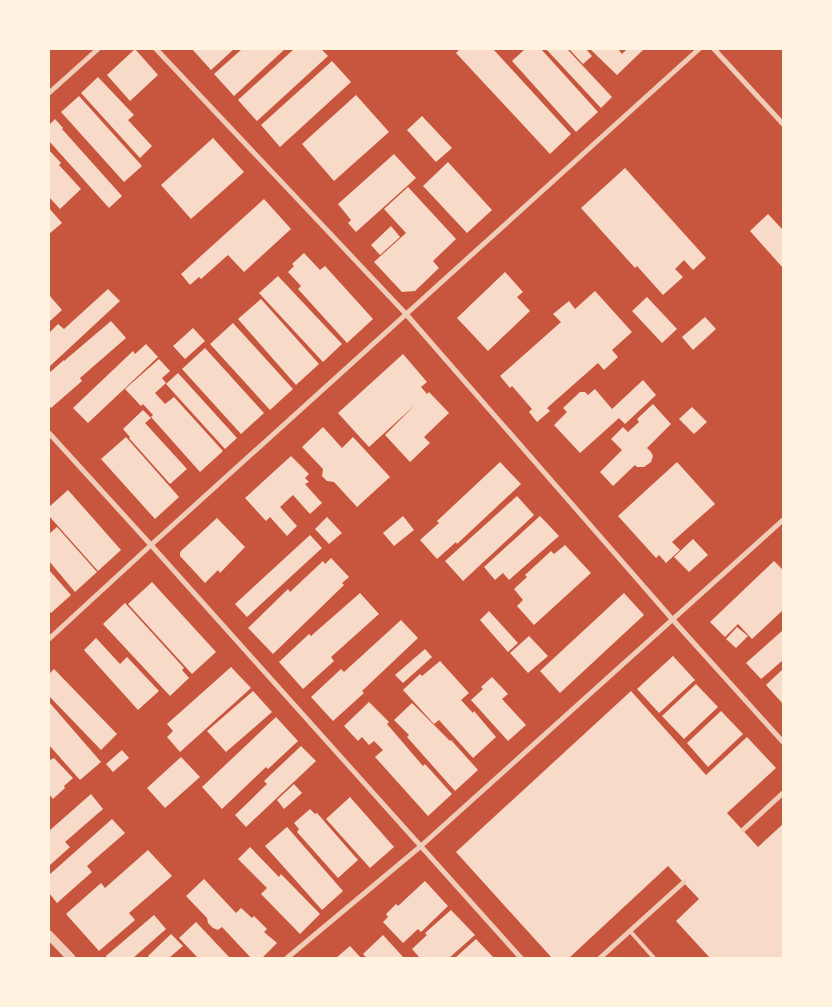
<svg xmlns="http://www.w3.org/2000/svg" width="832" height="1007" font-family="'Alegreya Sans',sans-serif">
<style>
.building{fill:#f7dbc8}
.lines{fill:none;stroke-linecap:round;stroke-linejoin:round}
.service{stroke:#f1ccb7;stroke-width:4}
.minor{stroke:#f1ccb7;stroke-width:5}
.tertiary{stroke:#f1ccb7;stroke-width:9}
</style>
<rect width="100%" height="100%" fill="#c8553d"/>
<g class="building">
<path d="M135 49 158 75 130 101 107 75Z"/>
<path d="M192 49H234L211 70Z"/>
<path d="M242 49H285L234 96 214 74Z"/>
<path d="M294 49H321L328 56 257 121 238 100Z"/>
<path d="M460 49H493L571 134 550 154 456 53Z"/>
<path d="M525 49H541L598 112 576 132 512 61Z"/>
<path d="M546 49H567L612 97 601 108Z"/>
<path d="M569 49H586L592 56 583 64Z"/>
<path d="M590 49H618L622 54 627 49H644L617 75Z"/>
<path d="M332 61 351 82 280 147 261 125Z"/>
<path d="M98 77 134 115 128 120 152 146 140 158 81 93Z"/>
<path d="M356 95 389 132 334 181 302 144Z"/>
<path d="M79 96 142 166 124 182 61 112Z"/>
<path d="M422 116 452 148 436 162 407 130Z"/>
<path d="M55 119 63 128 62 129 122 196 109 208 49 141V125Z"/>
<path d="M213 138 244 172 191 219 161 185Z"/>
<path d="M49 150 61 163 59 165 81 189 60 209 49 197Z"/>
<path d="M394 154 416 178 356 232 348 223 351 220 338 204Z"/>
<path d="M448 162 492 210 467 233 423 186Z"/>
<path d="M625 168 706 258 693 270 684 260 675 269 683 277 663 295 637 266 635 268 581 208Z"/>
<path d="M408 187 456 239 433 261 439 268 415 291 402 292 374 262 406 233 384 209Z"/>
<path d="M264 199 291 229 244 272 228 255 201 279 199 277 190 285 181 274Z"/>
<path d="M49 208 62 223 49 234Z"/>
<path d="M768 214 782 229 783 227V268L750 231Z"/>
<path d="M391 226 400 237 380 255 371 245Z"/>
<path d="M304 253 320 270 325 266 373 319 347 343 298 289 301 286 288 272 294 266 292 264Z"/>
<path d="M505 272 523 292 517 297 530 311 488 351 457 318Z"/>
<path d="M278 276 342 344 323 362 259 293Z"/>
<path d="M108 289 120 301 49 367V333L58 324 64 329Z"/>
<path d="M595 291 632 332 612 350 618 357 604 370 598 363 547 408 550 411 537 422 529 412 532 409 512 386 510 388 500 376 561 322 553 314 569 301 575 309Z"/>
<path d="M49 295 62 310 49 322Z"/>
<path d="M647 297 677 329 662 343 632 311Z"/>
<path d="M261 299 319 364 296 385 238 319Z"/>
<path d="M705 317 716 329 693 350 682 337Z"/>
<path d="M111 321 126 338 80 378 82 381 51 408 49 405V373L64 360V361Z"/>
<path d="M233 323 293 389 270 410 210 344Z"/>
<path d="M193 328 205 341 185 359 173 346Z"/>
<path d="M146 344 158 357 88 423 73 408 133 351 135 354Z"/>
<path d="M205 348 264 413 241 434 182 369Z"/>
<path d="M403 354 427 382 421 387 427 394 429 392 449 413 424 437 430 443 410 462 385 435 415 405 369 447 338 413Z"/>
<path d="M159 359 170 371 162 378 166 383 155 393 165 404 174 397 223 451 200 472 151 417 153 415 143 404 141 406 125 389Z"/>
<path d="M178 373 237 438 225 449 166 384Z"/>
<path d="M643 380 656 395 625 424 619 418 580 453 554 425 567 412 563 408 580 392H585L588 395 595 389 612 409Z"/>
<path d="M653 404 671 424 647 448 651 452 653 456 651 462 644 467H637L635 465 613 486 600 472 622 450 611 439 623 427 628 432 639 422 637 419Z"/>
<path d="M692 407 707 422 694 434 679 419Z"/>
<path d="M143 410 151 418 145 423 187 469 170 484 129 438 130 437 123 429Z"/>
<path d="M323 427 342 448 353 437 390 477 357 507 334 482 327 481 322 476 323 469 302 447Z"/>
<path d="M126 437 179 497 155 519 101 459Z"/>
<path d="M291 456 309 474 305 478 309 482 305 484 322 503 310 514 293 495 280 507 297 526 287 536 270 517 266 521 245 498Z"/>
<path d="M500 462 521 484 457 544 456 542 437 559 420 540 439 523 437 521Z"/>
<path d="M677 462 715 504 672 542 680 550 666 563 659 555 656 558 618 516Z"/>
<path d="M68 490 121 550 98 571 49 516V507Z"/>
<path d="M517 496 534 515 463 581 445 561Z"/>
<path d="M403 516 414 530 394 546 383 533Z"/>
<path d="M540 516 559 536 509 580 503 573 495 580 484 567Z"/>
<path d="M327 517 342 533 329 544 315 529Z"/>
<path d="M217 518 245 547 220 573 218 570 205 583 180 556V553L181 551Z"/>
<path d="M57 527 97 572 75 592 49 561V534Z"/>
<path d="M310 535 322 548 247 617 235 604Z"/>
<path d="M693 539 708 555 689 572 674 557Z"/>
<path d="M565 545 591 573 534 625 517 606 523 600 514 589 527 577 525 575 551 551 554 554Z"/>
<path d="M331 558 349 577 342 583 344 585 273 654 248 628 288 589 290 592 323 561 325 564Z"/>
<path d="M774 561 783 570V610L752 639 738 624 725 637 710 622Z"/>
<path d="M49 570 71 595 51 613 49 611Z"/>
<path d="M152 582 216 652 192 674 128 604Z"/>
<path d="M360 593 379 614 331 657 334 661 303 689 279 662 309 634 311 636Z"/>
<path d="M624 593 644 615 560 693 540 671Z"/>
<path d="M125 603 184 668 182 670 189 678 170 696 103 624Z"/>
<path d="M489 611 518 643 508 652 480 620Z"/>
<path d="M401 620 418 638 362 691 364 693 333 721 311 697 341 669 344 672Z"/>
<path d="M737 627 748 636 736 648 726 639Z"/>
<path d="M783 630V660L761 679 746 663Z"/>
<path d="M529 636 548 656 528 673 510 653Z"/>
<path d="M96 638 120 664 127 657 159 691 138 710 84 650Z"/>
<path d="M425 649 432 657 403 683 395 675Z"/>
<path d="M673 656 695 680 659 713 637 689Z"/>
<path d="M440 661 469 693 461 700 473 713 474 711 496 737 473 758 439 720 434 724 403 690 420 674 422 676Z"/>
<path d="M231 667 251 688 180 752 167 737 173 731 167 724Z"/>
<path d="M54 669 117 734 101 750 49 696V674Z"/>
<path d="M783 669V704L766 685Z"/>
<path d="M492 677 508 694 502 699 526 725 508 741 471 700 483 689 481 687Z"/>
<path d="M696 684 718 707 684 739 662 716Z"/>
<path d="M253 691 272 712 226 752 207 731Z"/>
<path d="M631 691 706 775 747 737 776 768 727 813 758 847 783 824V958H710L676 921 699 899 668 866 569 958H552L456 852Z"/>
<path d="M49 702 101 762 80 780 49 745Z"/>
<path d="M369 702 389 722 387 724 423 766 425 764 452 794 428 816 375 757 383 750 374 741 369 745 362 737 358 741 344 726Z"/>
<path d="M412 703 450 741 451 740 478 770 455 791 407 737 409 735 394 720Z"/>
<path d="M721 711 743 734 708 767 687 743Z"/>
<path d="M276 717 298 741 268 769 266 767 222 809 202 787Z"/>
<path d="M301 746 316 761 246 827 235 815 267 784 264 781Z"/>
<path d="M122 750 129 758 113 772 106 764Z"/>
<path d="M181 757 200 777 165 808 147 788Z"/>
<path d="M49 758 50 760 54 758 73 778 64 786 65 788 53 799 49 794Z"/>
<path d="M294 784 302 793 284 809 277 800Z"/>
<path d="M91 794 103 809 65 842 70 847 49 866V831Z"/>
<path d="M350 797 394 847 370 868 326 819Z"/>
<path d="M310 809 315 814 317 813 358 860 338 878 297 832 299 829 294 823Z"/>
<path d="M112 819 125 833 87 866 92 872 57 903 49 893V875Z"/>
<path d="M287 827 343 891 322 910 265 846Z"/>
<path d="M250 847 279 877 281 874 320 914 300 934 261 894 267 888 238 859Z"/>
<path d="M148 850 172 876 129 913 135 920 99 951 66 914 101 883 105 888Z"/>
<path d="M204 879 236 913 241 908 252 918 254 916 267 929 264 932 277 943 262 958H251L222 927 218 930 213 928 208 923 207 918 186 896Z"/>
<path d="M425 881 448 906 421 932 418 929 403 943 383 922 388 917 386 914 396 904 398 906Z"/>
<path d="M451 910 475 935 449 958H420L412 949 427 935 425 933Z"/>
<path d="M154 915 166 929 133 958H107L106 956Z"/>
<path d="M196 922 230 958H198L179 938Z"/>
<path d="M171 934 183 946 169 958H150L148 956Z"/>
<path d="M383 935 404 958H367L363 954Z"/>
<path d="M476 939 494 958H455Z"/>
<path d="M350 946 361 958H336Z"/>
</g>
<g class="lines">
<path class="service" d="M630 931 654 958"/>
<g class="minor">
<path d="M156 49 406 314 673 620 783 742"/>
<path d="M714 49 783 124"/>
<path d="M49 93 98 49"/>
<path d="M49 433 151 545 521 958"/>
<path d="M49 639 151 545 699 49"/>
<path d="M743 830 783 793"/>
<path d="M287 958 421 846 783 520"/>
<path d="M600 958 684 882"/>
</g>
<path class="tertiary" d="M49 935 71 958"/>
</g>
<rect width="832" height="1007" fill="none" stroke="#fff3e0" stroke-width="100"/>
</svg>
